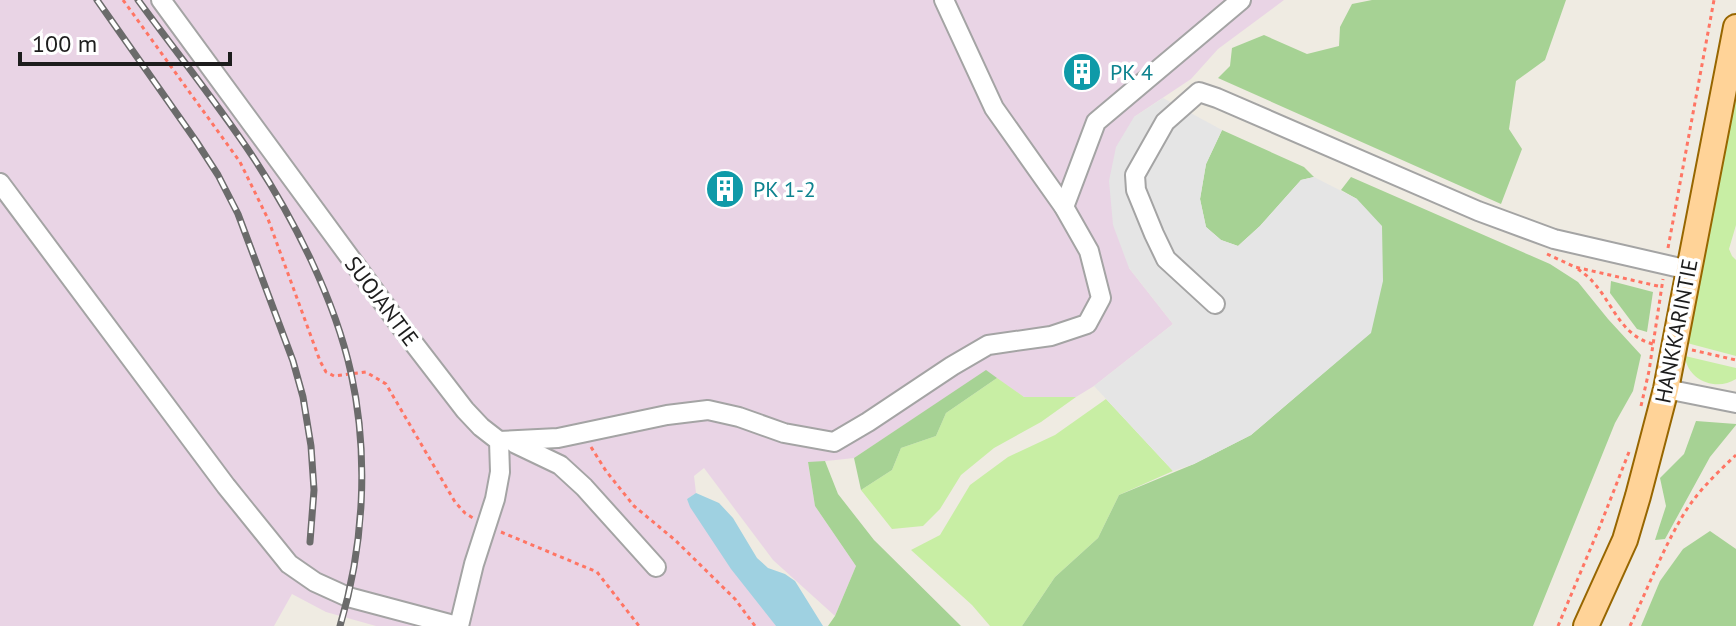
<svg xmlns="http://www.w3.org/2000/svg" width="1736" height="626" font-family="'PT Sans',sans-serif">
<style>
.industrial{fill:#e9d4e5}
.grass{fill:#c8eea4}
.forest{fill:#a6d294}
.parking{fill:#e5e5e5}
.water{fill:#9fd1e1}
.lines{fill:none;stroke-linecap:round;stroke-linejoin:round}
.minor-casing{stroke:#a4a4a4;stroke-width:22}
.major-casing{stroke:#976600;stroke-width:28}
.path{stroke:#ff7564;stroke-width:3;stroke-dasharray:4 4;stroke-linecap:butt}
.minor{stroke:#fff;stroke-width:18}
.major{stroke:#ffd398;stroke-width:24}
.rail-casing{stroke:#6b6b6b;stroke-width:7}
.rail{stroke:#fff;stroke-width:4;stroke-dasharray:12;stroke-linecap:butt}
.labels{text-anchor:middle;stroke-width:7;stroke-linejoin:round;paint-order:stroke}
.culture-label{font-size:22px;fill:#0d838f;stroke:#fff;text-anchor:start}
.street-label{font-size:22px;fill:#1d1d1d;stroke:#fff}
</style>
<rect width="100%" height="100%" fill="#efebe2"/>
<path class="industrial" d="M0 0H1284L1218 49 1191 79 1134 117 1129 268 1173 324 1094 386 1076 397H1024L986 371 854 458 808 463 815 506 856 566 835 616 773 560 704 468 694 476 696 493 687 499 776 626H376L326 612 292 594 274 626H0Z"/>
<g class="grass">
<path d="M1736 94V225L1729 249 1732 256 1736 260V356L1687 343Z"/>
<path d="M1685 356 1736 368V379C1716 392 1687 380 1685 356Z"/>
<path d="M997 378 1024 397H1076L1041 422 994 448 961 475 940 509 923 526 892 529 861 490 892 470 901 448 936 436 946 413Z"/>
<path d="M1106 399 1173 471 1119 495 1098 538 1055 577 1022 626H990L972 605 911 550 940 535 970 485 1008 457 1055 435Z"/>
</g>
<g class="forest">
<path d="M1372 0H1566L1545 60 1516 81 1509 129 1522 149 1501 204 1218 78 1230 66 1232 48 1264 35 1307 54 1339 46 1340 27 1352 4Z"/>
<path d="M1222 130 1304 167 1314 177 1301 180 1260 226 1238 246 1221 240 1206 227 1200 199 1206 164Z"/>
<path d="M1351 177 1550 264 1578 282 1608 319 1641 355 1633 391 1615 423 1533 626H1022L1055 577 1098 538 1119 495 1194 464 1251 435 1370 333 1357 199 1341 190Z"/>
<path d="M1611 281 1653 292 1647 332 1637 329 1610 293Z"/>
<path d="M986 370 997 378 946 413 936 436 901 448 892 470 861 490 854 458Z"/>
<path d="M1696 421 1736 424V425L1710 457 1665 539 1655 540 1666 506 1660 478 1684 454Z"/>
<path d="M825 461 838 494 874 540 961 626H828L835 616 856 566 815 506 808 462Z"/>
<path d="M1710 531 1736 549V626H1641L1660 581 1683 549Z"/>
</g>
<path class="parking" d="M1163 98 1222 130 1206 164 1200 199 1206 227 1221 240 1238 246 1260 226 1301 180 1314 177 1357 199 1382 226 1383 281 1371 333 1251 435 1194 464 1173 471 1094 386 1173 324 1129 268 1113 225 1109 181 1116 147 1134 117Z"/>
<path class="water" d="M696 493 719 503 733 518 757 558 768 568 785 574 795 581 823 626H776L731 569 690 507 687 499Z"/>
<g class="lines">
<g class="minor-casing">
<g id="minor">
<path d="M161 0 398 323 465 410 481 427 499 441 500 472 495 499 474 564 459 626"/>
<path d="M0 183 226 486 289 564 315 582 348 597 457 626"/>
<path d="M1064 207 1096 122 1241 0"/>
<path d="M1215 304 1166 259 1154 234 1136 190 1135 175 1165 122 1199 92 1217 98 1478 211 1554 239 1689 270"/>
<path d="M1666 389 1736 403"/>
<path d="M499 441 558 438 667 415 708 410 739 417 784 433 834 442 868 422 952 366 988 345 1051 336 1087 324 1101 298 1089 251 1064 207 994 108 944 0"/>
<path d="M516 444 560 465 584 487 656 567"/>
</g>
</g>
<g class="major-casing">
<path id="major" d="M1586 626 1625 540 1638 496 1666 389 1736 27"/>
</g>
<g class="path">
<path d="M123 0 240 162 268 219 320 361 326 372 334 376 366 372 386 384 455 502 465 513 473 518"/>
<path d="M1668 248 1714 0"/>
<path d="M1547 254 1575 267 1662 287"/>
<path d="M1578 269C1583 273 1589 277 1593 282 1613 304 1621 336 1653 344"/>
<path d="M1692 350 1736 360"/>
<path d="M1641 406 1649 371 1663 279"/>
<path d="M591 447 606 471 634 506 675 540 735 599 755 626"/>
<path d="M501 532 597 572 639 626"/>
<path d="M1558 626 1600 526 1629 452"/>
<path d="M1630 626C1648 588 1663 548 1685 512 1699 490 1718 472 1736 455"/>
</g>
<use href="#minor" class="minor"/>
<use href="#major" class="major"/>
<g class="rail-casing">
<g id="rail">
<path d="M97 0 196 141 218 175 238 214 293 361 303 397 311 446 314 490 310 542"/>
<path d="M138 0C176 52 217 103 253 157 294 219 335 300 351 373 369 455 364 546 340 626"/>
</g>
</g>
<use href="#rail" class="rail"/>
</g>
<defs>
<g id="building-disc" transform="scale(2)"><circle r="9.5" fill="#0f9aa8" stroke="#fff"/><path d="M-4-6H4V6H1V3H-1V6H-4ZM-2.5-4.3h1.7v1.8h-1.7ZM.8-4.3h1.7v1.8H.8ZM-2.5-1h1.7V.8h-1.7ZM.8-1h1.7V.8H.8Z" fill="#fff"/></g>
</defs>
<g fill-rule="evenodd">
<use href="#building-disc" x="1082" y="72"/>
<use href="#building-disc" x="725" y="189"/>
</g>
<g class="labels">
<g class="culture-label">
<text x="1110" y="80">PK 4</text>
<text x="753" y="197">PK 1-2</text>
</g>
<g class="street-label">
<text transform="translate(382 301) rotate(53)" y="8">SUOJANTIE</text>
<text transform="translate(1676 331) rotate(-79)" y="8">HANKKARINTIE</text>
</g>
</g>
<path d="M20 52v12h210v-12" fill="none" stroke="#1d1d1d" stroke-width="4"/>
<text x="32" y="52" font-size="24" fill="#1d1d1d" stroke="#ffffff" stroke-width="6" paint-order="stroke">100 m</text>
</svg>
